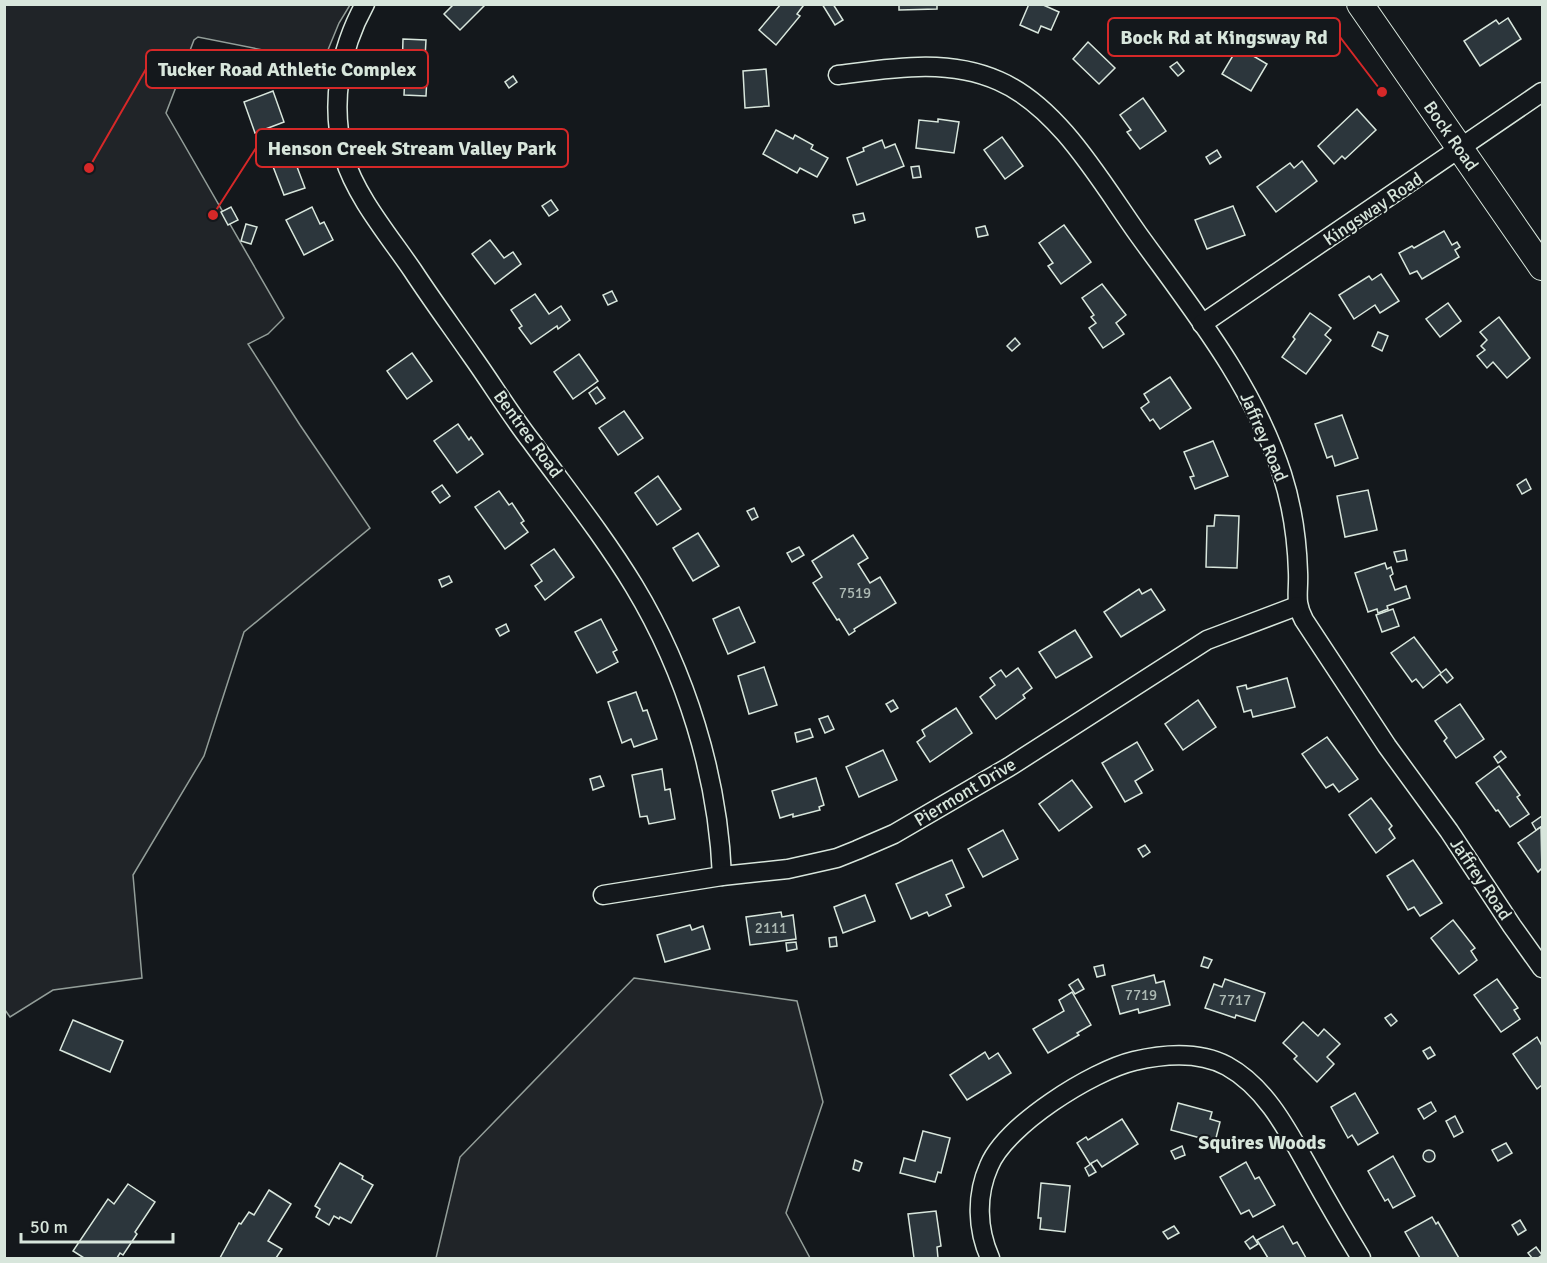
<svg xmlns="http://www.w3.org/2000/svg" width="1547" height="1263" font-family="Signika,sans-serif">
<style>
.green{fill:#202428;stroke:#939e99;stroke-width:1.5}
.building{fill:#2c363c;stroke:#d8e6dc;stroke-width:1.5}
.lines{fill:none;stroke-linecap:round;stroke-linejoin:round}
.minor-casing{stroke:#d8e6dc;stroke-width:21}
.secondary-casing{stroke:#d8e6dc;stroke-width:28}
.minor{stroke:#14181c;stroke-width:18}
.secondary{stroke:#14181c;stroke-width:26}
.labels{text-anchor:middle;stroke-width:4.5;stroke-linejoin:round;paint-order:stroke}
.number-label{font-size:15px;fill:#adbab4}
.street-label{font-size:18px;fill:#d8e6dc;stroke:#14181c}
.neighbourhood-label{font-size:20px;font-weight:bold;fill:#d8e6dc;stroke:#14181c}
.leader{fill:none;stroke:#d62828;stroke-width:2}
.callout-dot{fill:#d62828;stroke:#14181c;stroke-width:2}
.callout{fill:#14181c;stroke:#d62828;stroke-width:2}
.callout-label{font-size:20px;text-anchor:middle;font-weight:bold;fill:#d8e6dc}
</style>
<rect width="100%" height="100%" fill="#14181c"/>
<g class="green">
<path d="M5 5H350L339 23 323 62 198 37 194 40 166 113 284 318 268 334 248 344 300 425 370 528 244 632 204 756 133 875 142 978 53 990 10 1017 5 1010Z"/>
<path d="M634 978 797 1001 823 1102 786 1213 810 1258H436L460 1157Z"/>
</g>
<g class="building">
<path d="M454 4H486L460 30 444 14Z"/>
<path d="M781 4H801L803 6 797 14 800 16 776 45 759 30Z"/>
<path d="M822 4H833L843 20 835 25Z"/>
<path d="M899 4H937V9L899 10Z"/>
<path d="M1029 4H1041L1059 12 1051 30 1041 26 1038 33 1020 25Z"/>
<path d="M1508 18 1521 39 1480 66 1464 41 1496 20 1499 24Z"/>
<path d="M403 39 426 40 424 76H427L426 96 404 95 405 75 402 74Z"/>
<path d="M1088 42 1115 68 1099 84 1073 59Z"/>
<path d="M1238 47 1267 64 1251 91 1222 74Z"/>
<path d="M1177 62 1184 71 1178 76 1170 67Z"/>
<path d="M766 69 769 106 745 108 743 71Z"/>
<path d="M513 76 517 82 509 88 505 82Z"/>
<path d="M273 91 284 122 255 133 244 102Z"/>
<path d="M1143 98 1166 131 1140 149 1127 132 1131 130 1120 115Z"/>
<path d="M1357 109 1376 130 1345 159 1342 156 1334 164 1318 146Z"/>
<path d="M938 119 959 122 954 153 916 148 919 120 938 122Z"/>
<path d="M776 130 793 139 795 135 813 145 811 149 828 158 817 177 800 168 797 173 763 154Z"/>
<path d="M1002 137 1023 166 1005 179 984 150Z"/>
<path d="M882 140 885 148 895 144 904 166 857 185 847 158 864 151 863 148Z"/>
<path d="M288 143 305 188 284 195 267 151Z"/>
<path d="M1217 150 1221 157 1210 164 1206 157Z"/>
<path d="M1302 161 1317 181 1276 212 1257 187 1290 163 1294 168Z"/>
<path d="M919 166 921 177 913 178 911 167Z"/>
<path d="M551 200 558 210 549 216 542 206Z"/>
<path d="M1233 206 1245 235 1207 249 1195 220Z"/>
<path d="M231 207 238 220 228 225 221 212Z"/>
<path d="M312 207 320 224 324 222 333 240 304 255 286 220Z"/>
<path d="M863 213 865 220 855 223 853 215Z"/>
<path d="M246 224 257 227 251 244 241 241Z"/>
<path d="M1064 225 1091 262 1061 284 1048 266 1053 263 1039 243Z"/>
<path d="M985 226 988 235 978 237 976 228Z"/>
<path d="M1444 231 1452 245 1457 242 1460 247 1455 250 1459 257 1422 279 1417 271 1410 274 1399 253 1412 246 1414 248Z"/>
<path d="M490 240 504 258 513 252 521 264 495 284 472 254Z"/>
<path d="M1381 274 1399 301 1380 313 1375 305 1354 319 1339 295 1369 276 1372 280Z"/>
<path d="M1102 284 1126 315 1116 323 1124 334 1103 348 1089 328 1096 323 1091 317 1094 315 1082 298Z"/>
<path d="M612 291 617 301 608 305 603 295Z"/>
<path d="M535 294 549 314 561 306 570 320 558 329 557 326 531 344 519 328 522 326 511 310Z"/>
<path d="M1448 303 1461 321 1440 337 1426 319Z"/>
<path d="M1310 313 1331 328 1325 335 1331 340 1306 374 1282 357 1295 339 1293 337Z"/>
<path d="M1499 317 1530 358 1507 378 1493 362 1487 368 1477 356 1485 350 1481 346 1487 340 1480 332Z"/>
<path d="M1378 332 1388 336 1382 351 1372 346Z"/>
<path d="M1015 338 1020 344 1012 351 1007 346Z"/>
<path d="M412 353 432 381 407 399 387 371Z"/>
<path d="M579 354 598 381 573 399 554 372Z"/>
<path d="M1170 377 1191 408 1160 429 1153 419 1150 421 1141 408 1149 402 1144 394Z"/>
<path d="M597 387 605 398 596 404 589 393Z"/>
<path d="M624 411 643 438 618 455 599 428Z"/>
<path d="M1342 415 1358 458 1335 466 1332 456 1327 458 1315 424Z"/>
<path d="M458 424 469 440 471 437 483 454 457 473 434 441Z"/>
<path d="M1213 441 1228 476 1195 489 1190 477 1194 476 1184 452Z"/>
<path d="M658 476 681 509 657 525 635 493Z"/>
<path d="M1526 479 1531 489 1522 494 1517 485Z"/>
<path d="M442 485 450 496 440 503 432 492Z"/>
<path d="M1368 490 1377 530 1345 537 1337 496Z"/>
<path d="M499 491 509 505 512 503 524 521 521 523 528 532 505 549 475 507Z"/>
<path d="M754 508 758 517 752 520 747 511Z"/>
<path d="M1215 515 1239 516 1237 568 1206 567 1207 526H1214Z"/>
<path d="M698 533 719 566 693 581 673 548Z"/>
<path d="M853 535 868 558 858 564 870 583 880 577 896 603 854 629 855 631 849 635 839 619 837 620 813 583 822 577 812 561Z"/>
<path d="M799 547 804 555 792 562 787 553Z"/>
<path d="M554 549 574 577 545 600 535 586 542 581 531 565Z"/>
<path d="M1405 550 1407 560 1397 562 1394 552Z"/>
<path d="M1385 563 1387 569 1391 567 1393 574 1390 576 1395 590 1406 586 1410 598 1387 606 1388 609 1378 613 1377 609 1368 612 1355 573Z"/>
<path d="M449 576 452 582 442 587 439 580Z"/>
<path d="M1139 589 1142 594 1151 589 1165 610 1121 637 1104 612Z"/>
<path d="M739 607 755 642 728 654 713 619Z"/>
<path d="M1393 609 1399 626 1382 632 1376 615Z"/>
<path d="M601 619 617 650 613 652 618 662 597 673 575 632Z"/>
<path d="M506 624 509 631 500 636 496 629Z"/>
<path d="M1075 630 1092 657 1056 678 1039 652Z"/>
<path d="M1414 637 1441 673 1446 669 1453 678 1447 683 1440 674 1423 688 1416 679 1412 682 1391 653Z"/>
<path d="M764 667 777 705 749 714 738 676Z"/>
<path d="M1018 668 1032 688 1023 695 1025 698 996 719 980 697 995 685 990 678 1001 670 1006 677Z"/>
<path d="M1287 678 1295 707 1253 717 1251 710 1244 712 1237 687 1246 685 1247 689Z"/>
<path d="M636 692 643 711 647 710 657 739 634 747 631 739 622 743 608 702Z"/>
<path d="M893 700 898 708 891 712 886 704Z"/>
<path d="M1198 700 1216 727 1183 750 1165 724Z"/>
<path d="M1460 704 1484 739 1456 758 1444 741 1447 738 1435 721Z"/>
<path d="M956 708 972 733 930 762 917 742 925 736 922 730Z"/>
<path d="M828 716 834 729 825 733 819 719Z"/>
<path d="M810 729 813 737 797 742 795 733Z"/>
<path d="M1327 737 1358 779 1339 792 1333 784 1326 788 1302 754Z"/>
<path d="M1137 742 1153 770 1135 781 1142 793 1125 802 1102 763Z"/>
<path d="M883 750 897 780 859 797 846 767Z"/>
<path d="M1501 751 1506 757 1498 763 1494 757Z"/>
<path d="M1499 766 1520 795 1517 797 1529 814 1510 827 1498 810 1496 811 1476 783Z"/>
<path d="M662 769 665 790 670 789 675 819 649 824 647 816 640 817 632 775Z"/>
<path d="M600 776 604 786 593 790 590 779Z"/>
<path d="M816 778 824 805 819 807 820 810 793 817V814L780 818 772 791Z"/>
<path d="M1072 780 1092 807 1059 831 1039 804Z"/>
<path d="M1371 798 1392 826 1389 829 1395 838 1376 853 1349 815Z"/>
<path d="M1542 816V826L1536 830 1532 823Z"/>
<path d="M1541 827 1542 871 1541 869 1538 872 1518 843Z"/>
<path d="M1003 830 1018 859 983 877 968 849Z"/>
<path d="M1145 845 1150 852 1143 857 1138 849Z"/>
<path d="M952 860 964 887 946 895 951 906 929 916 927 912 911 919 896 884Z"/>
<path d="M1413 860 1442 903 1420 916 1414 907 1408 910 1387 876Z"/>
<path d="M865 895 875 921 843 933 834 907Z"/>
<path d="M781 912 782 917 793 915 796 939 750 945 746 917Z"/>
<path d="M1453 920 1475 948 1471 951 1477 960 1459 974 1431 938Z"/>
<path d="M690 925 692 930 703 926 710 949 665 962 657 935Z"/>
<path d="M836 937 837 946 830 947 829 938Z"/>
<path d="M796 942 797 949 787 951 786 943Z"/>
<path d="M1204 957 1212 960 1208 968 1201 966Z"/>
<path d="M1103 965 1105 975 1097 977 1094 967Z"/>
<path d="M1154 975 1156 983 1164 981 1170 1005 1139 1013 1138 1009 1120 1014 1112 986Z"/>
<path d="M1078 979 1084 989 1075 994 1069 985Z"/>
<path d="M1225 979 1265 993 1255 1021 1236 1015 1235 1018 1205 1008 1214 984 1222 987Z"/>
<path d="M1497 979 1518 1008 1514 1010 1520 1019 1501 1032 1474 995Z"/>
<path d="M1072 992 1091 1025 1077 1033 1079 1035 1048 1053 1033 1029 1064 1011 1059 1000Z"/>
<path d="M1391 1014 1397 1021 1391 1026 1385 1018Z"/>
<path d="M73 1020 123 1041 110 1072 60 1050Z"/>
<path d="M1303 1022 1318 1036 1324 1029 1340 1044 1327 1057 1334 1064 1317 1082 1294 1059 1297 1056 1283 1043Z"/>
<path d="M1537 1037 1542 1046V1085L1537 1089 1513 1054Z"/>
<path d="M1430 1047 1435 1055 1428 1059 1423 1051Z"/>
<path d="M985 1052 989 1059 998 1053 1011 1073 967 1100 950 1075Z"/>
<path d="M1355 1093 1378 1133 1358 1145 1352 1135 1348 1138 1331 1107Z"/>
<path d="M1431 1102 1436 1111 1424 1119 1418 1109Z"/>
<path d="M1178 1103 1212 1112 1210 1119 1220 1122 1215 1142 1171 1130Z"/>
<path d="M1455 1116 1463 1132 1454 1137 1446 1121Z"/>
<path d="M1122 1119 1138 1144 1102 1167 1097 1160 1090 1164 1077 1143 1086 1137 1088 1140Z"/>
<path d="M923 1131 950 1138 941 1173 938 1172 935 1182 900 1173 904 1158 915 1161Z"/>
<path d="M1506 1143 1512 1153 1498 1161 1492 1150Z"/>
<path d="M1182 1146 1185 1155 1175 1159 1171 1151Z"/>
<circle cx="1429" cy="1156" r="6"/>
<path d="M1393 1156 1415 1196 1393 1208 1388 1199 1385 1201 1368 1171Z"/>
<path d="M855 1160 862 1163 859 1171 853 1169Z"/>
<path d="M1246 1162 1255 1179 1259 1177 1275 1205 1253 1217 1249 1210 1241 1214 1220 1177Z"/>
<path d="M340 1163 363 1176 362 1179 373 1185 351 1223 340 1217 339 1219 334 1216 329 1225 316 1217 320 1209 315 1206Z"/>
<path d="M1091 1164 1096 1172 1089 1176 1085 1168Z"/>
<path d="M1041 1183 1070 1186 1065 1232 1040 1229 1041 1218H1038Z"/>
<path d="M128 1184 155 1202 135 1232 137 1234 123 1255 120 1253 117 1258H84L73 1251 108 1199 114 1204Z"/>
<path d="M269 1190 291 1204 268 1241 282 1249 276 1258H220L239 1223 241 1224 249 1212 254 1215Z"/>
<path d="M936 1211 941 1246 937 1247 938 1258H914L908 1214Z"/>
<path d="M1432 1217 1436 1224 1438 1222 1459 1258H1420L1405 1232Z"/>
<path d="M1520 1220 1526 1230 1518 1235 1512 1225Z"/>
<path d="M1174 1226 1179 1233 1168 1239 1163 1232Z"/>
<path d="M1283 1226 1293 1244 1297 1242 1306 1258H1268L1257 1240Z"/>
<path d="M1253 1236 1258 1244 1250 1249 1245 1242Z"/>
<path d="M1536 1247 1542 1255 1538 1258H1532L1528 1253Z"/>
</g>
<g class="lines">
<g class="minor-casing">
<g id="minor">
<path d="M365 4C339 51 330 105 344 157 356 197 390 237 413 271 432 300 452 327 472 356 492 384 510 414 531 441 566 489 603 535 634 586 686 672 718 776 722 876"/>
<path d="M838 75C892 68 948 58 999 81 1059 107 1101 182 1138 234 1192 309 1253 384 1282 474 1292 505 1297 539 1298 572 1299 593 1294 601 1304 620L1387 746 1449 831 1512 926 1542 968"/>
<path d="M1202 324 1542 92"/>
<path d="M603 895 722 876 788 869 837 858 857 850 894 834 1009 767 1207 640 1297 606"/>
<path d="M990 1258C977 1229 976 1195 989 1166 1006 1125 1092 1071 1134 1061 1164 1054 1199 1051 1227 1066 1267 1088 1289 1133 1311 1172 1327 1201 1344 1230 1361 1258"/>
</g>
</g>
<g class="secondary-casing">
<path id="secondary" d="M1360 4 1542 267"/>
</g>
<use href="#minor" class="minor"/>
<use href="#secondary" class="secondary"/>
</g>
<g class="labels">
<g class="number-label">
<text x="855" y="598">7519</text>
<text x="771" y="933">2111</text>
<text x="1141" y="1000">7719</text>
<text x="1235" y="1005">7717</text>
</g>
<g class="street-label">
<text transform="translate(1451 136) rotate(55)" y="6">Bock Road</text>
<text transform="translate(1373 209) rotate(-34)" y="6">Kingsway Road</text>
<text transform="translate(528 434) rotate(54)" y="6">Bentree Road</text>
<text transform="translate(1264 437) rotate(67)" y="6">Jaffrey Road</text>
<text transform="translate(965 792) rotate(-31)" y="6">Piermont Drive</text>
<text transform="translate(1481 879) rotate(56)" y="6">Jaffrey Road</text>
</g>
<g class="neighbourhood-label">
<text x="1262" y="1149">Squires Woods</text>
</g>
</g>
<path class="leader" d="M1382 92L1340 37M89 168L146 69M213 215L256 148"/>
<g class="callout-dot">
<circle cx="1382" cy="92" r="6"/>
<circle cx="89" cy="168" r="6"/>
<circle cx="213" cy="215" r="6"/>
</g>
<g class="callout">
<rect x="1108" y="18" width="232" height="38" rx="6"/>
<rect x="146" y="50" width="282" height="38" rx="6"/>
<rect x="256" y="129" width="312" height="38" rx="6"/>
</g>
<g class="callout-label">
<text x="1224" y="44">Bock Rd at Kingsway Rd</text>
<text x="287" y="76">Tucker Road Athletic Complex</text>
<text x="412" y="155">Henson Creek Stream Valley Park</text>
</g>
<rect width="1547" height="1263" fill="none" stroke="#d8e6dc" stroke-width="12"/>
<path d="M21 1233v9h152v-9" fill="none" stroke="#d8e6dc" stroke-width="3"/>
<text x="30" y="1233" font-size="18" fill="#d8e6dc" stroke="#14181c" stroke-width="4.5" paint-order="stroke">50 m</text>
</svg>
